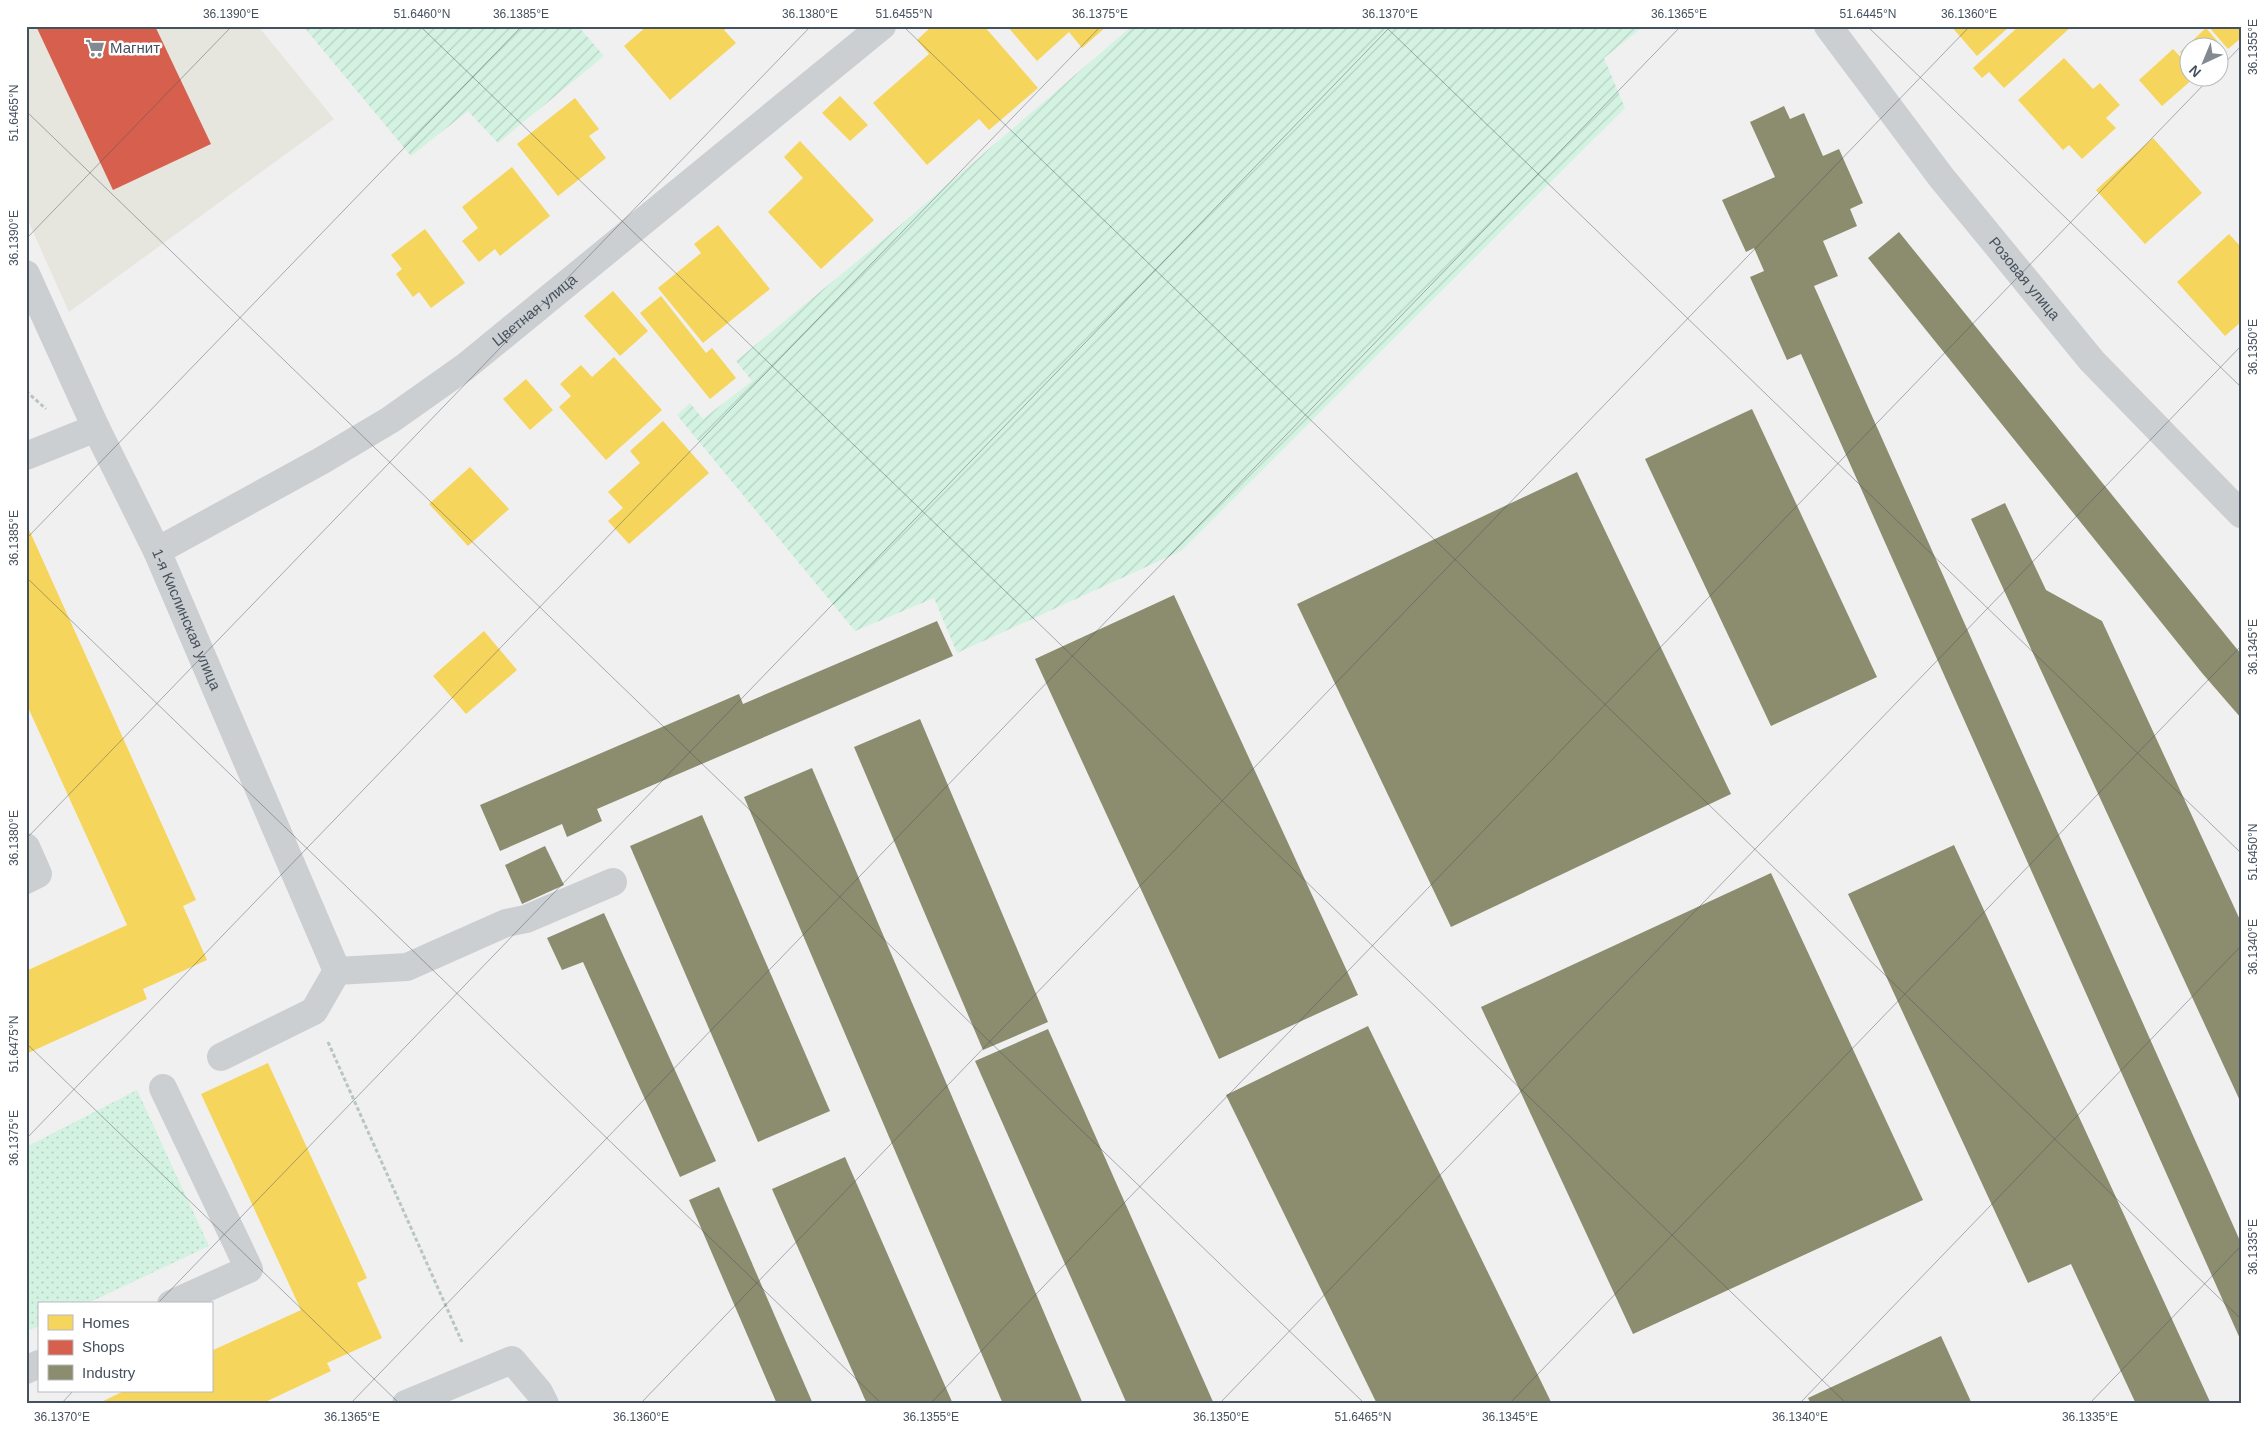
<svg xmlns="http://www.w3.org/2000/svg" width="2267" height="1430" font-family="Helvetica,sans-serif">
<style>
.commercial{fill:#e6e5de}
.grass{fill:url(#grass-dots)}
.garden{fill:url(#garden-furrows)}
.homes{fill:#f6d55c}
.shops{fill:#d6604d}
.industry{fill:#8c8c6e}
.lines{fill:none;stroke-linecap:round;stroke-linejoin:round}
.path{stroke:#b8c6c2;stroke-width:3;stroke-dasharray:4 2.5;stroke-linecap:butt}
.minor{stroke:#cccfd1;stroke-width:28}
.ticks{fill:none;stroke:#46515e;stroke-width:1;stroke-opacity:0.45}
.labels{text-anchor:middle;stroke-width:5;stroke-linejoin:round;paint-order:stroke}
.poi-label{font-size:15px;fill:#46515e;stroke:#fff;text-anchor:start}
.street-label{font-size:15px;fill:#46515e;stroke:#fff}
.neatline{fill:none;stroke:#46515e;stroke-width:2}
.ticks-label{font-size:12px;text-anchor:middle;fill:#46515e}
</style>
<defs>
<pattern id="grass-dots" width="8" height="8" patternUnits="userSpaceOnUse" patternTransform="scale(1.25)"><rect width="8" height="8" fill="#d3f2e1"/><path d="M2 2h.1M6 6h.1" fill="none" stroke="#b6d1c3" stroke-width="1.8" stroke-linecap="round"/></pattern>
<pattern id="garden-furrows" width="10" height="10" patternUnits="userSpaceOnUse" patternTransform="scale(1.25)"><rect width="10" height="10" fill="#d3f2e1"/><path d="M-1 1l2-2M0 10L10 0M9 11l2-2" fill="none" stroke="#b6d1c3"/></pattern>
</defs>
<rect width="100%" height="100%" fill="#f1f0f0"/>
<path class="commercial" d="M26 26H258L334 119 69 312 26 216Z"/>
<path class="grass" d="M137 1090 209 1246 86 1304H39V1326L26 1332V1147Z"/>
<g class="garden">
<path d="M303 26H578L604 56 498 143 468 111 411 156Z"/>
<path d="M1132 26H1644L1604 58 1625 108 1181 551 957 653 934 598 855 631 677 415 690 403 703 419 752 381 736 361 883 240Z"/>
</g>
<g class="homes">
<path d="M647 26H729L724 30 736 43 670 100 624 46Z"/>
<path d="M932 26H984L1038 88 989 130 979 119 927 165 873 103 929 54 917 40Z"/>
<path d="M1007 26H1107L1082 48 1069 32 1037 61Z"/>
<path d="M1951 26H2010L1977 56Z"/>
<path d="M2019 26H2072L2004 88 1989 72 1982 78 1973 68Z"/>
<path d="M2208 26H2241V38L2228 49Z"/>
<path d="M2206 28 2225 50 2220 55V48H2190V62L2180 52Z"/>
<path d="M2173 49 2190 67V78H2194L2162 106 2139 80Z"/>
<path d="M2064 58 2093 89 2100 83 2120 105 2106 118 2116 128 2082 159 2069 145 2063 150 2018 100Z"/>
<path d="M840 96 868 125 850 141 822 113Z"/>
<path d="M575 98 599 129 589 136 606 158 558 196 517 144Z"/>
<path d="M2153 138 2202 193 2145 244 2096 190Z"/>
<path d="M800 141 874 220 821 269 768 212 803 178 784 157Z"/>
<path d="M512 167 550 216 500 256 495 249 479 262 462 241 478 228 462 207Z"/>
<path d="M718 225 770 289 703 343 658 288 701 253 694 244Z"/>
<path d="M425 229 465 283 431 308 419 292 413 297 396 274 402 269 391 255Z"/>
<path d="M2229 234 2241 247V322L2225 336 2177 282Z"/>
<path d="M613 291 648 331 620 356 584 316Z"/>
<path d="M661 296 706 353 712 348 736 378 710 399 640 313Z"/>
<path d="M614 357 662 410 606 460 559 407 571 396 560 384 581 365 592 377Z"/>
<path d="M526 379 553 410 530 430 503 399Z"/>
<path d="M663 421 709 473 629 544 608 521 623 508 608 492 640 463 630 451Z"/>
<path d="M470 467 509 509 468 546 429 504Z"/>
<path d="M26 523 196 900 183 906 207 960 143 989 147 999 26 1054V971L127 925 26 703Z"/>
<path d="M484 631 517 670 466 714 433 676Z"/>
<path d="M268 1063 367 1278 357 1283 382 1338 327 1363 331 1371 261 1404H97L124 1391H211V1351L301 1310 201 1094Z"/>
</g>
<path class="shops" d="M36 26H155L211 144 113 190Z"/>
<g class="industry">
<path d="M1784 106 1790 119 1804 113 1823 156 1839 149 1863 203 1850 209 1857 226 1823 241 1838 276 1814 286 2241 1243V1341L1801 354 1787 360 1750 277 1764 271 1754 248 1746 252 1722 200 1775 177 1750 122Z"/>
<path d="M1899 232 2241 654V718L2202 673 1868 258Z"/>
<path d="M1752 409 1877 677 1771 726 1645 459Z"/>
<path d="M1577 472 1731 794 1451 927 1297 604Z"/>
<path d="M2005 503 2046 590 2102 621 2241 922V1103L1971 519Z"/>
<path d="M1174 595 1358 995 1219 1059 1035 659Z"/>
<path d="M937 621 953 656 597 809 602 821 567 837 562 824 500 851 480 805 739 694 743 704Z"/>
<path d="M920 719 1048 1022 983 1050 854 747Z"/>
<path d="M812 768 1083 1404H1003L744 797Z"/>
<path d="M702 815 830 1111 758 1142 630 846Z"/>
<path d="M1954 845 2211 1404H2136L2071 1264 2028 1283 1848 894Z"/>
<path d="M545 846 564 885 522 904 505 865Z"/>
<path d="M1771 873 1923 1200 1633 1334 1481 1007Z"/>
<path d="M604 913 716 1161 680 1177 583 962 562 970 547 938Z"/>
<path d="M1368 1026 1552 1404H1377L1226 1095Z"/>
<path d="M1048 1029 1214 1404H1127L975 1061Z"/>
<path d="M845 1157 953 1404H867L772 1189Z"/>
<path d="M719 1187 813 1404H777L689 1200Z"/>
<path d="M1941 1336 1972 1404H1811L1808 1398Z"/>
</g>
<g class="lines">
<g class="path">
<path d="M26 391 46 409"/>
<path d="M328 1042 462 1342"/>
</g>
<g class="minor">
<path id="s1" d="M1828 26 1941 177 2092 361 2241 514"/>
<path id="s2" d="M26 274 96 428 157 551 337 971"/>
<path d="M26 456 96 428"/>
<path id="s3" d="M157 551 321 461 390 420 465 367 882 26"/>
<path d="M26 847 38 874 26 880"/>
<path d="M337 971 407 967 506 923 526 919 613 882"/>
<path d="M221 1057 314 1011 337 971"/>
<path d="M163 1088 249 1269 171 1304"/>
<path d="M26 1370 39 1364"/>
<path d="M406 1404 512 1360 539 1392 545 1404"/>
</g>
</g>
<path class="ticks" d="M420 26 1847 1404M903 26 2241 1319M1385 26 2241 853M1867 26 2241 387M2220 68 2241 46M26 111 1365 1404M26 239 232 26M26 539 522 26M26 577 882 1404M26 839 811 26M26 1043 400 1404M26 1139 1101 26M157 1304 1391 26M61 1404 73 1391M350 1404 1681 26M640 1404 1970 26M930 1404 2210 78M1219 1404 2241 346M1509 1404 2241 646M1799 1404 2241 946M2089 1404 2241 1246"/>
<defs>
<g id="supermarket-bare" transform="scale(1.5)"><path d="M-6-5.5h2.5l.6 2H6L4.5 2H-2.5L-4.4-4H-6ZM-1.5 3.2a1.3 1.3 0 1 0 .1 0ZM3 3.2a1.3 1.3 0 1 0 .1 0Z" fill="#828991" stroke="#fff" stroke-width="2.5" paint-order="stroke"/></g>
</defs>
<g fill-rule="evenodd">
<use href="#supermarket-bare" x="95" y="48"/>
</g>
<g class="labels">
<g class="poi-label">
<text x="110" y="53">Магнит</text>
</g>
<g class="street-label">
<text dy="5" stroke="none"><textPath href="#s1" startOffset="320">Розовая улица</textPath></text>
<text dy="5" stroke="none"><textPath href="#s3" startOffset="449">Цветная улица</textPath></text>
<text dy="5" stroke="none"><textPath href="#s2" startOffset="381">1-я Кислинская улица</textPath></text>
</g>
</g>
<rect width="2267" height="1430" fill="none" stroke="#ffffff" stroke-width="55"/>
<rect x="38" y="1302" width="175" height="90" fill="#ffffff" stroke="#b5b9bf"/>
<rect x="48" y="1315" width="25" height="15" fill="#f6d55c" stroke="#b5b9bf"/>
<text x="82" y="1328" font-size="15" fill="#46515e">Homes</text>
<rect x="48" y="1340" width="25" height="15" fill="#d6604d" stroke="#b5b9bf"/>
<text x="82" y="1352" font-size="15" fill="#46515e">Shops</text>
<rect x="48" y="1365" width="25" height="15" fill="#8c8c6e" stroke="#b5b9bf"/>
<text x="82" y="1378" font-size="15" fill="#46515e">Industry</text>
<g transform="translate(2204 62) rotate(224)"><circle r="24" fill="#ffffff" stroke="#b5b9bf"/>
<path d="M0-4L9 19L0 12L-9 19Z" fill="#828991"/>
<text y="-8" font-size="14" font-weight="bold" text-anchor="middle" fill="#46515e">N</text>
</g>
<rect x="28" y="28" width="2212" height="1374" class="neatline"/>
<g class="ticks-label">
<text x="231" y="18">36.1390°E</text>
<text x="422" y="18">51.6460°N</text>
<text x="521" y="18">36.1385°E</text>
<text x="810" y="18">36.1380°E</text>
<text x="904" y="18">51.6455°N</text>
<text x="1100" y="18">36.1375°E</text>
<text x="1390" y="18">36.1370°E</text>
<text x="1679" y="18">36.1365°E</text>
<text x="1868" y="18">51.6445°N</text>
<text x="1969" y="18">36.1360°E</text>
<text transform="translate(2253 47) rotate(-90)" y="4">36.1355°E</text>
<text transform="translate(14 113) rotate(-90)" y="4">51.6465°N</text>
<text transform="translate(14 238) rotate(-90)" y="4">36.1390°E</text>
<text transform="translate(2253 347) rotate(-90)" y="4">36.1350°E</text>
<text transform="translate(14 538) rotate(-90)" y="4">36.1385°E</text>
<text transform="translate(2253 647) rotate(-90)" y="4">36.1345°E</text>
<text transform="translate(14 838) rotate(-90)" y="4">36.1380°E</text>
<text transform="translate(2253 852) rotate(-90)" y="4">51.6450°N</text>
<text transform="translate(2253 947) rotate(-90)" y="4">36.1340°E</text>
<text transform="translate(14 1044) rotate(-90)" y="4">51.6475°N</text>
<text transform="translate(14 1138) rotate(-90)" y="4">36.1375°E</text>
<text transform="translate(2253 1247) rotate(-90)" y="4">36.1335°E</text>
<text x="62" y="1421">36.1370°E</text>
<text x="352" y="1421">36.1365°E</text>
<text x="641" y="1421">36.1360°E</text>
<text x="931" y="1421">36.1355°E</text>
<text x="1221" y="1421">36.1350°E</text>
<text x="1363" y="1421">51.6465°N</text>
<text x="1510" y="1421">36.1345°E</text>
<text x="1800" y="1421">36.1340°E</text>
<text x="2090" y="1421">36.1335°E</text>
</g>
</svg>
